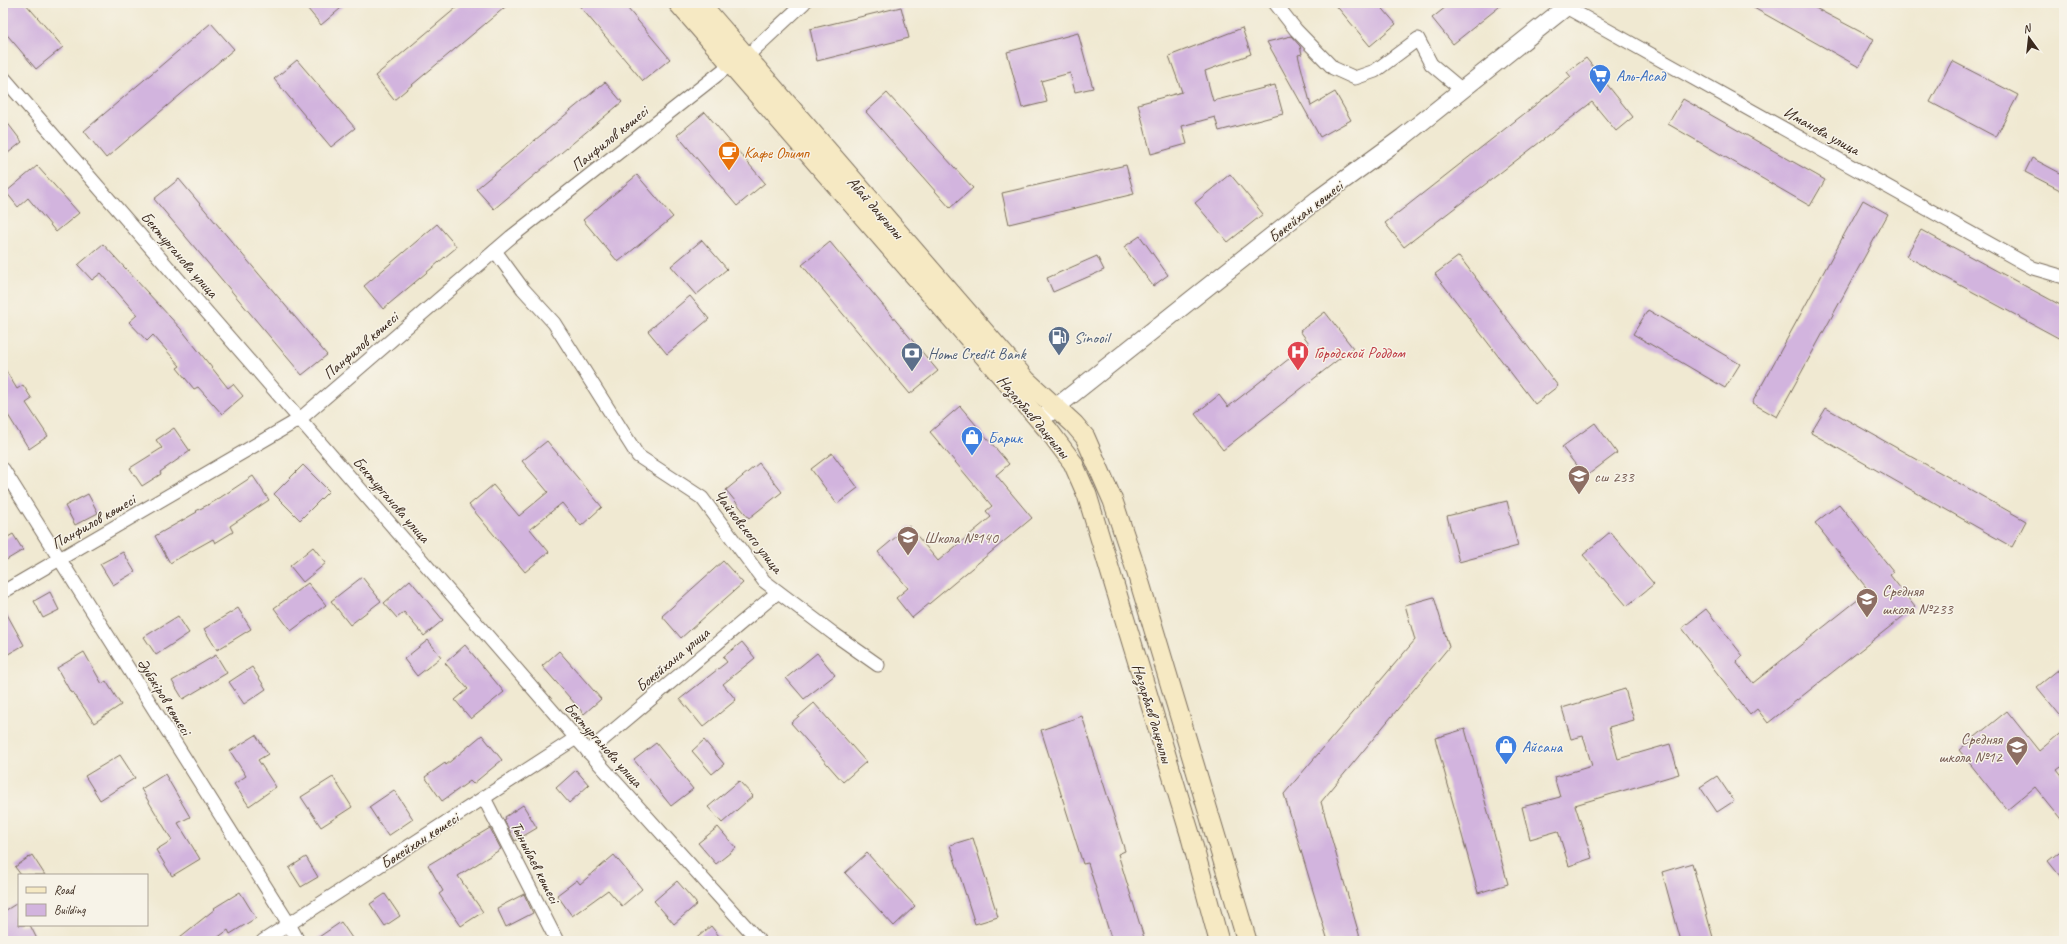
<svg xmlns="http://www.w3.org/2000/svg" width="2067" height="944" font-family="Caveat,sans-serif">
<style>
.building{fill:#d2b4de}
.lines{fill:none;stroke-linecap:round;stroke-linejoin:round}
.minor-casing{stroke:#7a6d5d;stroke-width:15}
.tertiary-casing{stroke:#7a6d5d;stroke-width:19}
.secondary-casing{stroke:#7a6d5d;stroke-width:21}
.minor{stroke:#fff;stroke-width:13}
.tertiary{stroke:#fff;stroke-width:17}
.secondary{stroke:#f6e9c3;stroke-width:19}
.labels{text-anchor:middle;stroke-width:3;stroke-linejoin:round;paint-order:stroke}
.shop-label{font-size:16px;fill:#366cbe;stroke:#f7f3e8;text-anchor:start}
.street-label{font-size:16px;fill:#3b2a1e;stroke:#f7f3e8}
.food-label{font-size:16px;fill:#c56008;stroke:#f7f3e8;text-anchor:start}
.service-label{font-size:16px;fill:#4e5e75;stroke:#f7f3e8;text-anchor:start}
.health-label{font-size:16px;fill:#be3a42;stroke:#f7f3e8;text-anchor:start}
.education-label{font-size:16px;fill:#785e54;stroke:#f7f3e8;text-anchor:start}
</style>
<rect width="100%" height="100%" fill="#f7f3e8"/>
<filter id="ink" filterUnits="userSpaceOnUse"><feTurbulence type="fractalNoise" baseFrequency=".025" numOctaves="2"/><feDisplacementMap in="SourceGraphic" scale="8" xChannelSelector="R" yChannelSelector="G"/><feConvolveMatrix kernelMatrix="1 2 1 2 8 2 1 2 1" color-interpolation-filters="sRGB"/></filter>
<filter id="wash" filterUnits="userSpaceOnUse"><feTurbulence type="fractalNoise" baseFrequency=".012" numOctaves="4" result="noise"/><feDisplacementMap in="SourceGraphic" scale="16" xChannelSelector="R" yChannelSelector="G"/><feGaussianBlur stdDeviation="0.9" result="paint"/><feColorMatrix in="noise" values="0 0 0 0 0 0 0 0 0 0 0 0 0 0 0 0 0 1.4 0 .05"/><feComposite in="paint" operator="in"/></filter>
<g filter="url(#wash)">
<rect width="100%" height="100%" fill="#f0e9d2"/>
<g id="blocks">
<g class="building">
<path d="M3 3H25L63 47 36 69 3 30Z"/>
<path d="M303 3H347L321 25Z"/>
<path d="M462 3H510L394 100 375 76Z"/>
<path d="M577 3H623L670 59 643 81Z"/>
<path d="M1334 3H1378L1396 24 1370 46Z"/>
<path d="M1451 3H1504L1453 44 1432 18Z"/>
<path d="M1745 3H1806L1874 39 1859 67Z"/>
<path d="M901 7 909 38 817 61 810 29Z"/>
<path d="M211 23 234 49 106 158 84 131Z"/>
<path d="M1242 28 1251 54 1205 71 1213 101 1275 85 1283 114 1219 131 1215 117 1182 126 1187 144 1151 154 1138 104 1182 92 1169 56Z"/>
<path d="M1078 33 1093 88 1075 92 1070 73 1041 81 1047 102 1022 108 1007 52Z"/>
<path d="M1291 36 1300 46 1302 54 1298 55 1311 106 1335 92 1351 120 1320 137 1267 42Z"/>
<path d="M1586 58 1633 117 1616 131 1592 102 1404 247 1385 223 1571 77 1567 72Z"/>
<path d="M297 60 355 128 331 147 274 79Z"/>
<path d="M1952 61 2018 95 1996 137 1930 102Z"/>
<path d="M605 82 622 102 494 209 476 189Z"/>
<path d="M887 93 973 188 950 208 866 112Z"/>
<path d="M1683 99 1825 180 1810 206 1668 124Z"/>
<path d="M705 112 765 183 737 206 677 135Z"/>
<path d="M3 117 22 142 3 157Z"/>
<path d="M2032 158 2064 175V192L2025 172Z"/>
<path d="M1126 165 1134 194 1009 224 1002 193Z"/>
<path d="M37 166 79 213 56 232 28 198 18 207 6 192Z"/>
<path d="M1230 174 1263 214 1228 242 1195 203Z"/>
<path d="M637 175 673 217 618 262 583 220Z"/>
<path d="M179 179 327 355 302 375 154 199Z"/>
<path d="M1863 200 1888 214 1777 417 1752 403Z"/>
<path d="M437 224 457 247 383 309 364 286Z"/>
<path d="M1921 230 2064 307V341L1906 256Z"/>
<path d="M1140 236 1168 275 1153 286 1124 247Z"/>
<path d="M702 240 727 269 696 295 671 266Z"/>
<path d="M830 242 938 371 910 394 802 265Z"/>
<path d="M103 244 181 329 228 388 233 384 243 396 222 414 198 387 194 389 177 368 180 366 153 335 147 341 129 322 137 315 101 273 92 280 78 265Z"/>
<path d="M1097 256 1104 270 1053 292 1047 278Z"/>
<path d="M1459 256 1558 386 1535 404 1435 274Z"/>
<path d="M690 296 709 319 667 354 648 331Z"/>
<path d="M1648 310 1740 364 1725 388 1633 334Z"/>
<path d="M1325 312 1353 348 1223 450 1195 414 1219 395 1228 407 1309 343 1300 331Z"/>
<path d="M3 366 17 389 23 385 32 399 26 403 48 436 29 449 3 407Z"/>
<path d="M960 406 1009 464 996 475 1032 518 912 618 896 598 908 588 878 552 909 526 938 561 991 517 986 511 992 506 930 432Z"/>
<path d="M1826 408 2026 521 2012 547 1811 433Z"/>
<path d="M1595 423 1617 453 1585 477 1562 447Z"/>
<path d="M174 428 190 451 160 472 161 474 142 486 130 468 162 448 156 440Z"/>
<path d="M547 441 602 507 581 526 562 503 530 529 549 552 525 572 469 505 493 485 519 516 548 492 522 461Z"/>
<path d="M832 453 858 488 837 504 811 469Z"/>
<path d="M759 463 782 492 749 518 726 490Z"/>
<path d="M303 465 329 491 300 520 274 494Z"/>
<path d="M253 476 269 500 230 526 233 532 215 543 213 539 170 563 155 536 197 512 196 511 215 501Z"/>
<path d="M88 494 98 513 75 525 65 506Z"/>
<path d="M1507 501 1518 546 1459 562 1447 516Z"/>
<path d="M1839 504 1894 572 1890 575 1915 607 1768 723 1757 709 1750 715 1682 628 1706 609 1743 656 1736 662 1753 683 1869 591 1815 523Z"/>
<path d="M1610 532 1654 584 1627 606 1583 555Z"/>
<path d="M13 534 23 550 3 562V540Z"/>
<path d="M313 547 326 563 303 582 290 566Z"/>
<path d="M123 552 135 572 113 585 100 564Z"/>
<path d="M723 561 743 583 681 638 662 616Z"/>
<path d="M362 577 381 601 350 625 331 601Z"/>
<path d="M410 580 443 620 424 636 404 612 397 618 384 603Z"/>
<path d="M308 583 326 605 291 631 274 608Z"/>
<path d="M50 592 59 610 43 618 34 601Z"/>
<path d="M1434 597 1449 647 1321 802 1361 941H1328L1284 794 1415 640 1405 605Z"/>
<path d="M3 607 24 645 3 657Z"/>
<path d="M238 608 251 629 217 650 204 629Z"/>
<path d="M178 616 189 633 156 655 144 637Z"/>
<path d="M428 640 441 657 417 676 404 659Z"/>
<path d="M742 642 755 658 723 684 736 700 703 727 680 699 727 662 723 657Z"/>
<path d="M465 645 504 692 471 719 455 700 468 689 445 663Z"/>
<path d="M559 651 601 699 584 714 542 666Z"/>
<path d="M84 652 102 684 106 681 121 705 94 723 73 692 71 693 57 668Z"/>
<path d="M817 653 835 675 804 699 786 678Z"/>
<path d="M216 655 227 673 183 699 172 681Z"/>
<path d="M2064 665V720L2037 687Z"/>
<path d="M252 667 266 689 244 704 229 682Z"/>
<path d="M1625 689 1634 720 1609 727 1618 759 1670 744 1679 774 1575 805 1592 858 1569 866 1558 831 1530 839 1522 807 1560 797 1554 777 1592 766 1583 736 1571 739 1562 708Z"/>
<path d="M814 703 866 762 843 782 791 723Z"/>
<path d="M2007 711 2039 751 2064 730V765L2057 770 2064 779V823L2035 787 2007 810 1959 750Z"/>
<path d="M1082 716 1125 851 1118 854 1145 941H1112L1088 863 1083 864 1041 730Z"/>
<path d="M1465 729 1508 884 1478 893 1435 738Z"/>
<path d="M256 735 268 754 258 760 276 787 249 806 234 784 246 776 230 751Z"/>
<path d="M482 735 502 760 473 784 470 781 442 801 425 777 445 763 446 765Z"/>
<path d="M704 740 724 764 712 774 692 751Z"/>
<path d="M656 743 693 789 671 806 634 760Z"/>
<path d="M120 755 135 778 100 800 85 776Z"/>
<path d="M576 770 589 785 569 803 556 788Z"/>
<path d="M165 774 190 817 178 823 200 859 172 876 156 850 172 840 141 789Z"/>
<path d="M1717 776 1734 801 1717 812 1700 787Z"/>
<path d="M333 777 352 807 321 827 301 797Z"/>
<path d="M739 781 753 796 722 823 708 807Z"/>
<path d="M394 790 413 819 388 836 369 807Z"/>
<path d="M523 805 537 828 515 841 504 820 506 819 505 817Z"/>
<path d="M718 827 736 848 716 864 698 843Z"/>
<path d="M490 828 501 849 458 876 483 912 461 926 439 894 443 891 428 865Z"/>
<path d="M973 838 998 917 975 924 950 845Z"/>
<path d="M2064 848V881L2048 861Z"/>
<path d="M867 853 915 906 894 926 845 873Z"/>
<path d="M32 855 45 875H21L15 867Z"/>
<path d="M614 855 642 889 622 906 608 890 572 916 557 895 577 880 580 884Z"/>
<path d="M306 857 318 877 301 887 289 868Z"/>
<path d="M1692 863 1714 941H1681L1662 872Z"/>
<path d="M677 881 697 904 674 924 654 901Z"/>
<path d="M240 892 256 918 230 934 228 930 213 941H175L215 909 214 908Z"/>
<path d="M385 894 400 916 385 926 370 904Z"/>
<path d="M524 894 533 913 506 927 497 908Z"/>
<path d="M19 902V925H30L38 941H3V912Z"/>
<path d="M341 922 354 941H313Z"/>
<path d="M711 926 723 941H693Z"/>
</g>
</g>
</g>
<g filter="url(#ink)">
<use href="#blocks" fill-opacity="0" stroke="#7a6d5d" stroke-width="1"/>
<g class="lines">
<g class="minor-casing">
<g id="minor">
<path d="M1275 3 1296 30 1333 68 1355 78 1375 71 1418 39 1431 64 1462 90"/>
<path d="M1566 7 2033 268 2064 277"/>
<path d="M746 57 804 3"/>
<path d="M3 77 576 738 759 941"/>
<path d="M495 251 523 289 554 323 638 456 702 498 764 581 834 634 878 665"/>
<path d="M3 469 289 924 298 941"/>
<path d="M3 592 300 419 511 237 731 64"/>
<path d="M588 752 778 592"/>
<path d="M484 798 557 941"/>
<path d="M263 941 576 738"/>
</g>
</g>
<g class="tertiary-casing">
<path id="tertiary" d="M1040 420 1318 199 1403 137 1571 3"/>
</g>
<g class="secondary-casing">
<g id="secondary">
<path d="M678 3 1049 431 1073 463 1087 495 1190 834 1219 941"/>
<path d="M700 3 1027 381 1074 424 1085 437 1113 501 1136 570 1247 941"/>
</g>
</g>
<use href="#minor" class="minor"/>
<use href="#tertiary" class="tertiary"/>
<use href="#secondary" class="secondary"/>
</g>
</g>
<defs>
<g id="supermarket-pin" transform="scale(1.15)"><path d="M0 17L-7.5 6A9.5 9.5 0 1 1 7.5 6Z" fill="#3f7fe0" stroke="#f7f3e8"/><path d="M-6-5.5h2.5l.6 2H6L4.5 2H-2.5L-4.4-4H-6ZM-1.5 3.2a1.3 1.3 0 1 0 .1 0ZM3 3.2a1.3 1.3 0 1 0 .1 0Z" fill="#fff"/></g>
<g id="cafe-pin" transform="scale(1.15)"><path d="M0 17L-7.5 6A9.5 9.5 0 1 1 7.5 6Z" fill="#e8710a" stroke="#f7f3e8"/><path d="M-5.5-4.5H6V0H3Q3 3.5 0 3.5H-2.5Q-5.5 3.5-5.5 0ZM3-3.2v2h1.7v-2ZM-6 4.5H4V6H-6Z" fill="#fff"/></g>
<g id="fuel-pin" transform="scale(1.15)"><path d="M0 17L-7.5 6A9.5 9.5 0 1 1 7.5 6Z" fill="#5c6f8a" stroke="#f7f3e8"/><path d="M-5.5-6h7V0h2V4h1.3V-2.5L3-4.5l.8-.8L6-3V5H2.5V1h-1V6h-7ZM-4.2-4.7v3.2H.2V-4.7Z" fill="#fff"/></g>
<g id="hospital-pin" transform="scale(1.15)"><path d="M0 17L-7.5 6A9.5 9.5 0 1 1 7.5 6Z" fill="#e0444e" stroke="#f7f3e8"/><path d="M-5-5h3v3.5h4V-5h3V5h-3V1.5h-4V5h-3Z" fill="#fff"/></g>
<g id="bank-pin" transform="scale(1.15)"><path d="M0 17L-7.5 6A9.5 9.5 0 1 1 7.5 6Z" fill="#5c6f8a" stroke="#f7f3e8"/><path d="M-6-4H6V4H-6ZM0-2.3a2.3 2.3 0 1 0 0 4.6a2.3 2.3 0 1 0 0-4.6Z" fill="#fff"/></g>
<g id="shop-pin" transform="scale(1.15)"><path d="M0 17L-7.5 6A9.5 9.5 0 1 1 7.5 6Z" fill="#3f7fe0" stroke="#f7f3e8"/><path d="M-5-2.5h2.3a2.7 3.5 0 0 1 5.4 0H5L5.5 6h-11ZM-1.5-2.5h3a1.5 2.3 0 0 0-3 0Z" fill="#fff"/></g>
<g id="school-pin" transform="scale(1.15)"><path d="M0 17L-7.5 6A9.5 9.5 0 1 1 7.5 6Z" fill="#8d6e63" stroke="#f7f3e8"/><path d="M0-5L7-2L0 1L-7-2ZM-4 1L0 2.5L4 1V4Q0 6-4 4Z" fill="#fff"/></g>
</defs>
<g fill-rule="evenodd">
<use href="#supermarket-pin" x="1600" y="75"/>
<use href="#cafe-pin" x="729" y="152"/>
<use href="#fuel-pin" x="1059" y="337"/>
<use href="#hospital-pin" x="1298" y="352"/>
<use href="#bank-pin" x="912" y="353"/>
<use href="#shop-pin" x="972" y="437"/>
<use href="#school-pin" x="1579" y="476"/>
<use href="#school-pin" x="908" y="537"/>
<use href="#school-pin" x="1867" y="599"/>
<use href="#shop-pin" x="1506" y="746"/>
<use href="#school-pin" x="2017" y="747"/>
</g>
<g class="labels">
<g class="shop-label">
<text x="1616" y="81">Аль-Асад</text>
<text x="988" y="443">Барик</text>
<text x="1522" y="752">Айсана</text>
</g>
<g class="street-label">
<text transform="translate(1822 130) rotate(29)" y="6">Иманова улица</text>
<text transform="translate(609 138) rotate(-39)" y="6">Панфилов көшесі</text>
<text transform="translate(876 207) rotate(49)" y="6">Абай даңғылы</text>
<text transform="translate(1305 211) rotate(-38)" y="6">Бөкейхан көшесі</text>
<text transform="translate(180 254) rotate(49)" y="6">Бектурганова улица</text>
<text transform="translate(360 345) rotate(-41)" y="6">Панфилов көшесі</text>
<text transform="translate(1034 416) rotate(50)" y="6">Назарбаев даңғылы</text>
<text transform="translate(392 499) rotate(49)" y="6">Бектурганова улица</text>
<text transform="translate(93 521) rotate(-30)" y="6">Панфилов көшесі</text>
<text transform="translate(749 531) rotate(52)" y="6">Чайковского улица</text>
<text transform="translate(672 659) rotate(-40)" y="6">Бокейхана улица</text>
<text transform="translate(165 696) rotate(58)" y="6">Әубәкіров көшесі</text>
<text transform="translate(1153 713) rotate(73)" y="6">Назарбаев даңғылы</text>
<text transform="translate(604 744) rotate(48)" y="6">Бектурганова улица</text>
<text transform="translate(419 840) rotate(-33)" y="6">Бөкейхан көшесі</text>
<text transform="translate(536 862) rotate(63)" y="6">Тыныбаев көшесі</text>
</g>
<g class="food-label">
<text x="744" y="158">Кафе Олимп</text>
</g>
<g class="service-label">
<text x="1074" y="343">Sinooil</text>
<text x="928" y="359">Home Credit Bank</text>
</g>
<g class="health-label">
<text x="1314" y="358">Городской Роддом</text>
</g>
<g class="education-label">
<text x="1594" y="482">сш 233</text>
<text x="924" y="543">Школа №140</text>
<text x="1882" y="596">Средняя<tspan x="1882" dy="18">школа №233</tspan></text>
<text x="2002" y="744" text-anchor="end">Средняя<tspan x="2002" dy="18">школа №12</tspan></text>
</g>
</g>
<rect width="2067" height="944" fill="none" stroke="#f7f3e8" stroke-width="16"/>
<rect x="18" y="874" width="130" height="52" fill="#f7f3e8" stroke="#aca397"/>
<rect x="26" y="887" width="20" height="6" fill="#f6e9c3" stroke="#aca397"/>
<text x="54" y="894" font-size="12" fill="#3b2a1e">Road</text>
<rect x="26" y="904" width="20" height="12" fill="#d2b4de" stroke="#aca397"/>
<text x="54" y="914" font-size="12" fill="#3b2a1e">Building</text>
<g transform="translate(2029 38) rotate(345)" stroke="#f7f3e8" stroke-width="3" paint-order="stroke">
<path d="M0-3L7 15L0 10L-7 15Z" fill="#3b2a1e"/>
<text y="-6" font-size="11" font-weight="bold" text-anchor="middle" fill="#3b2a1e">N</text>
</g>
</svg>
